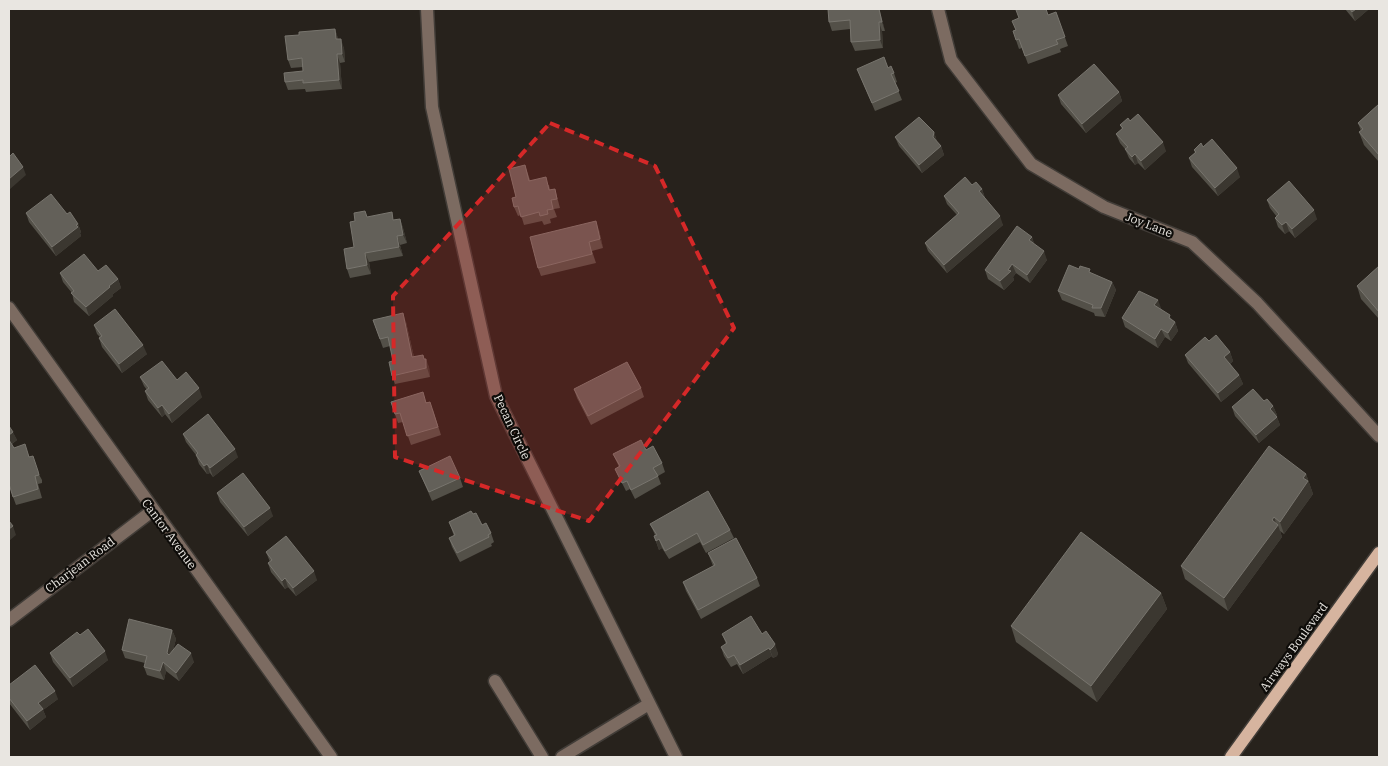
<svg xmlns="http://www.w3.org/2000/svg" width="1388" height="766" font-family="'IBM Plex Serif',serif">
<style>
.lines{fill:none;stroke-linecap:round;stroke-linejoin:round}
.minor-casing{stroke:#423d38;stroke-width:15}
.major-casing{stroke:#423d38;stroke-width:15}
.minor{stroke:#7c6b61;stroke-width:12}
.major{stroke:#d6b49f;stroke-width:12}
.wall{fill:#535048}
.shaded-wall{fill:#3b3730}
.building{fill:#636059;stroke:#78756e}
.marked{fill:#d62828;fill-opacity:0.2;stroke:#d62828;stroke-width:4;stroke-dasharray:10 6;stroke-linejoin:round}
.labels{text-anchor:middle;stroke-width:4.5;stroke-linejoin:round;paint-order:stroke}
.street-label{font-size:12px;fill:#e9e6e1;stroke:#0e0c09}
</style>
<rect width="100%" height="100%" fill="#27221c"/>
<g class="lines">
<g class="minor-casing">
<g id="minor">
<path d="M427 9 432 107 496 396 676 757"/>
<path d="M938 9 951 60 1031 164 1104 207 1192 242 1257 303 1379 436"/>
<path d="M9 308 331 757"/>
<path d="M9 620 152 511"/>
<path d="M495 681 542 757"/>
<path d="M562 757 649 704"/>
</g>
</g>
<g class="major-casing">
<path id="major" d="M1231 757 1379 553"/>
</g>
<use href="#minor" class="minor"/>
<use href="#major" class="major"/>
</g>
<g class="wall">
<path d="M828 9H879L885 31H882L883 48 855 51 851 42 850 29 832 31 829 22Z"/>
<path d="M1345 9H1369L1355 21Z"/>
<path d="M1056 12 1068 46 1060 49 1061 52 1028 64 1022 48 1019 49 1013 31 1048 15Z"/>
<path d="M335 29 338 39 344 48 345 62 340 63 342 89 306 92 305 89 288 90 285 82 303 71V67L291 68 288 60 299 35Z"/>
<path d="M888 68 894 73 897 82 895 83 902 100 875 111 857 69Z"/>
<path d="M1119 92 1122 101 1086 133 1061 104 1058 95Z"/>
<path d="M1379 104V162L1364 145 1359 132 1361 131 1358 123Z"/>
<path d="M1130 121 1166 151 1145 170 1138 163 1135 165 1129 158 1125 149 1120 143 1116 134 1122 129 1120 125Z"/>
<path d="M934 132 937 142 941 146 944 155 922 173 899 146 895 137Z"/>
<path d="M1203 147 1240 177 1218 196 1192 167 1189 158 1195 153 1194 150Z"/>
<path d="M525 165 530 180 549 185 550 190 555 189 560 208 554 209 557 217 550 219 551 223 544 225 542 221 524 225 521 215 518 216 514 207 516 197Z"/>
<path d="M972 185 982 189 985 198 1003 225 947 273 928 251 925 243 957 215 947 204 944 196Z"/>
<path d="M1267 200 1317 219 1295 238 1289 231 1285 234 1278 227 1275 218 1277 217 1270 208Z"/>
<path d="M26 213 67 214 78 224 81 232 80 233 81 236 56 256 29 222Z"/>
<path d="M367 217 394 220 400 219 403 228 407 243 400 245 403 256 369 262 371 274 350 278 347 269 354 247 355 221Z"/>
<path d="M599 230 603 248 592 251 596 263 541 276 538 268Z"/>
<path d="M1032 237 1034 244 1047 260 1030 283 1016 273 1013 277 1014 280 1004 290 988 279 985 270Z"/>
<path d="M1379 266V319L1361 299 1357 286Z"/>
<path d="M98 271 118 279 121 288 113 294V296L89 316 74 302 72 293 63 282 60 273Z"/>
<path d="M1091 273 1112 282 1116 290 1105 317 1095 316 1094 313 1062 300 1058 291Z"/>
<path d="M1161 308V309L1175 322 1178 331 1171 341 1165 337 1158 348 1125 327 1122 318Z"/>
<path d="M373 320 406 322 414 357 424 359 429 367 430 377 395 384 392 376 393 361 390 346 383 348Z"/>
<path d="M94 325 147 354 122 373 102 347 99 338 100 337 97 334Z"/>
<path d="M1209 341 1230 352 1233 361 1230 364 1239 375 1243 384 1221 402 1188 363 1185 355Z"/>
<path d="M140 377 177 380 202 397 172 423 165 414 162 417 148 400 145 391 147 390 144 386Z"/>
<path d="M641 388 644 397 591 425 577 398 574 389Z"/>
<path d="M1264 401 1273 406 1277 415H1276L1280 425 1259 443 1235 416 1232 407Z"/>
<path d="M391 402H427L433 410 441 435 411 445 403 422 398 423Z"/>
<path d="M9 426 17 440 12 444 14 448 29 456 42 480V483L38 484 42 498 16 505 13 497Z"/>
<path d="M183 434 238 457 213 477 210 473 207 474 199 464 196 455 186 442Z"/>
<path d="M646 450 662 463 665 472 658 476 661 484 635 499 630 489 626 491 615 469 619 467 613 454Z"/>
<path d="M419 471 460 478 463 487 432 501Z"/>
<path d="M1306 474 1313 494 1284 534 1280 531 1282 537 1228 611 1185 579 1181 566Z"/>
<path d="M217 493 273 516 248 536 220 502Z"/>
<path d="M473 514 482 525 491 533 494 542 491 544 492 546 460 562 452 547 449 538 454 536 449 522Z"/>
<path d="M650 524 730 530 734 538 706 553 700 542 669 559 662 548 659 550 654 536 655 535Z"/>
<path d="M266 552 317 580 296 596 288 587 285 589 271 572 268 563 270 562Z"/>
<path d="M708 553 757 578 760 586 701 619 686 591 683 582 713 566Z"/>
<path d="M1161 593 1167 609 1097 702 1016 642 1011 626Z"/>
<path d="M172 630 176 639 173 650 194 662 179 681 166 671 164 680 147 675 144 667 145 663 125 658 122 650Z"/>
<path d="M722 634H762L778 653 777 656 773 658 772 656 743 674 737 664 731 667 724 656 721 647 726 644Z"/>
<path d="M80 635 108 660 73 687 53 662 50 653Z"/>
<path d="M9 685 58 699 43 710 46 717 30 730 9 703Z"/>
</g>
<g class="shaded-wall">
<path d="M879 9 880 11 885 31 882 22Z"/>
<path d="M1356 9H1369L1355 21 1352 12Z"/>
<path d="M879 22 882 31 883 48 880 40Z"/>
<path d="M335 29 338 38 339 48 336 39Z"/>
<path d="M341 39 344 48 345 62 342 54Z"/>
<path d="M337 54 340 63 342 89 339 80Z"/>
<path d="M1119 92 1122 101 1086 133 1082 124Z"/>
<path d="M934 132 937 141 936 146 933 137Z"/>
<path d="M1163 142 1166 151 1145 170 1141 161Z"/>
<path d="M941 146 944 155 922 173 919 165Z"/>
<path d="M1135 154 1138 163 1135 165 1132 157Z"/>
<path d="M23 167 26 175 9 190V179Z"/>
<path d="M1237 168 1240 177 1218 196 1215 188Z"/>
<path d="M982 189 985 198 982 200 979 191Z"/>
<path d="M1314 210 1317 219 1295 238 1292 229Z"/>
<path d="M1000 216 1003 225 947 273 944 265Z"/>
<path d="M400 219 403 228 407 243 403 235Z"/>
<path d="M596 221 599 230 603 248 600 239Z"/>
<path d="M1286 222 1289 231 1285 234 1282 225Z"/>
<path d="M78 224 81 232 80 233 81 236 56 256 52 247Z"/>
<path d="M397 236 400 245 403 256 399 247Z"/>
<path d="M1032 237 1035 246 1029 240Z"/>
<path d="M1044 251 1047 260 1030 283 1027 275Z"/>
<path d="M365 253 369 262 371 274 367 265Z"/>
<path d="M1012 264 1016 273 1013 277 1014 280 1004 290 1000 281Z"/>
<path d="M118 279 121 288 113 294V296L89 316 86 307 109 286Z"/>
<path d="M1112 282 1116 290 1105 317 1101 308Z"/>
<path d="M1158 300 1161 308 1158 314 1154 305Z"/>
<path d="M403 313 406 322 416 366 412 357Z"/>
<path d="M1175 322 1178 331 1171 341 1168 333Z"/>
<path d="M1161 329 1165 337 1158 348 1155 339Z"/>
<path d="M143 345 147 354 122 373 119 364Z"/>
<path d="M1230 352 1233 361 1227 366 1224 357Z"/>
<path d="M423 355 426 365V359L429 367 430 377Z"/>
<path d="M1239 375 1243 384 1221 402 1218 393Z"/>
<path d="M199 388 202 397 172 423 169 414Z"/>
<path d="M162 405 165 414 162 417 158 408Z"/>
<path d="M1273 406 1277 415 1273 418 1270 409Z"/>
<path d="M1277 417 1280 425 1259 443 1256 435Z"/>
<path d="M13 432 17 440 9 446V435Z"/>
<path d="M235 449 238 457 213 477 210 468Z"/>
<path d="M207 464 210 473 207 474 204 466Z"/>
<path d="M1306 474 1313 494 1284 534 1280 522Z"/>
<path d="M270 508 273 516 248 536 244 527Z"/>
<path d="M1274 517 1277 526 1278 525 1282 537 1228 611 1224 598Z"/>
<path d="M13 526 16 535 9 541V529Z"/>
<path d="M659 539 662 548 659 550 656 541Z"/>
<path d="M314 571 317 580 296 596 293 588Z"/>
<path d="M285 578 288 587 285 589 282 581Z"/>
<path d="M1161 593 1167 609 1097 702 1091 686Z"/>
<path d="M172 630 176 639 170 662 167 653Z"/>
<path d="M775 644 778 653 777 656 773 658 770 650Z"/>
<path d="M769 648 772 656 743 674 740 665Z"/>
<path d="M105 651 108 660 73 687 70 678Z"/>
<path d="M191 653 194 662 179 681 176 673Z"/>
<path d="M163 662 166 671 164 680 160 671Z"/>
<path d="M55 691 58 699 43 710 46 717 30 730 27 721 38 703Z"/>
</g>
<g class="building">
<path d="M828 9H879L882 22H879L880 40 851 42 850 20 829 22Z"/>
<path d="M1020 9H1046L1048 15 1056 12 1065 37 1056 40 1058 44 1025 56 1019 39 1016 40 1013 31 1016 30 1012 21 1019 18 1016 10Z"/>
<path d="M1350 9H1356L1352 12Z"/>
<path d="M335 29 336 39H341L342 54H337L339 80 303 83V80L285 82 284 73 303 71 302 58 288 60 285 36 299 35V32Z"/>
<path d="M884 57 888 68 891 66 894 73 891 74 899 91 872 103 857 69Z"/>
<path d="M1094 64 1119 92 1082 124 1058 95Z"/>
<path d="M1379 104V155L1359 132 1363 129 1358 123Z"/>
<path d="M1138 114 1163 142 1141 161 1135 154 1132 157 1125 149 1128 147 1116 134 1123 128 1120 125 1128 118 1130 121Z"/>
<path d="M919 117 934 132 933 137 941 146 919 165 895 137Z"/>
<path d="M1212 139 1237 168 1215 188 1189 158 1196 152 1194 150 1201 143 1203 147Z"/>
<path d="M13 153 23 167 9 179V157Z"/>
<path d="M525 165 529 181 546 177 549 190 555 189 557 199 551 200 553 209 547 210 548 214 540 216 539 212 521 217 518 206 514 207 512 198 516 197 509 169Z"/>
<path d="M965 177 972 185 976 182 982 189 979 191 1000 216 944 265 925 243 959 213 944 196Z"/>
<path d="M1289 181 1314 210 1292 229 1286 222 1282 225 1275 218 1279 214 1267 200Z"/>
<path d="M51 194 67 214 70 212 78 224 76 225 78 227 52 247 26 213Z"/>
<path d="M365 211 367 217 392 212 393 220 400 219 403 235 397 236 399 247 365 253 367 265 347 269 344 249 354 247 350 222 355 221 354 213Z"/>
<path d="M596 221 600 239 589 242 592 254 538 268 530 237Z"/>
<path d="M1017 226 1032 237 1029 240 1044 251 1027 275 1012 264 1008 270 1011 271 1000 281 985 270Z"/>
<path d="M84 254 98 271 106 265 118 279 109 286 110 287 86 307 71 293 74 291 60 273Z"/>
<path d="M1069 265 1079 269 1080 266 1090 269 1089 272 1112 282 1101 308H1092L1093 305 1058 291Z"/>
<path d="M1379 266V312L1357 286Z"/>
<path d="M1139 291 1158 300 1154 305 1170 315 1169 318 1175 322 1168 333 1161 329 1155 339 1122 318Z"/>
<path d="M115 309 143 345 119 364 99 338 102 336 94 325Z"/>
<path d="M403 313 412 357 423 355 424 359H426V368L392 376 389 362 393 361 388 337 380 339 373 320Z"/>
<path d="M1216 335 1230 352 1224 357 1239 375 1218 393 1185 355 1205 337 1209 341Z"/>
<path d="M162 361 177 380 186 372 199 388 169 414 162 405 158 408 145 391 149 388 140 377Z"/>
<path d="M627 362 641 388 588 416 574 389Z"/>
<path d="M1253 389 1264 401 1267 399 1273 406 1270 409 1277 417 1256 435 1232 407Z"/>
<path d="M423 392 426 403 430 402 438 427 407 436 400 413 395 414 391 402Z"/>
<path d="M208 414 235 449 210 468 207 464 204 466 196 455 198 453 183 434Z"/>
<path d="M9 426 13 432 9 435Z"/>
<path d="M9 440 14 448 25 444 29 457 33 456 38 471 39 475 35 476 38 489 13 497 9 484Z"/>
<path d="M641 440 646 450 653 446 662 463 653 468 658 476 631 490 627 481 622 483 615 469 620 466 613 454Z"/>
<path d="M1269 446 1306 474 1303 478 1308 481 1280 522 1274 517 1272 520 1278 525 1224 598 1181 566Z"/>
<path d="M450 456 460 478 429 492 419 471Z"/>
<path d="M243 473 270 508 244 527 217 493Z"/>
<path d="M708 491 730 530 703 545 697 533 665 551 659 539 656 541 654 536 657 535 650 524Z"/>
<path d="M471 511 473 514 476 513 482 525 486 523 491 533 488 535 489 537 457 553 449 538 455 535 449 522Z"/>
<path d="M9 521 13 526 9 529Z"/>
<path d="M1081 532 1161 593 1091 686 1011 626Z"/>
<path d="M286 536 314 571 293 588 285 578 282 581 268 563 272 560 266 552Z"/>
<path d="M736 538 757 578 698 610 683 582 715 565 708 553Z"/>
<path d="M751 616 762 634 766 631 775 644 773 647 770 650 769 648 740 665 734 655 728 658 721 647 727 643 722 634Z"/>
<path d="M129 619 172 630 167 653 169 655 178 644 191 653 176 673 163 662 160 671 144 667 147 656 122 650Z"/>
<path d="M88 629 105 651 70 678 50 653 77 632 80 635Z"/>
<path d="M35 665 55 691 38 703 43 709 27 721 9 698V685Z"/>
</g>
<path class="marked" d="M550 123 655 166 734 328 589 521 395 457 393 296Z"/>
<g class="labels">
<g class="street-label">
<text transform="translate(1149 225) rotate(21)" y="4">Joy Lane</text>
<text transform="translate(512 427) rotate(65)" y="4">Pecan Circle</text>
<text transform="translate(169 534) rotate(54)" y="4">Cantor Avenue</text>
<text transform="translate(80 565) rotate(-37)" y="4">Charjean Road</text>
<text transform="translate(1294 647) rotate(-54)" y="4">Airways Boulevard</text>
</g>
</g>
<rect width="1388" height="766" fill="none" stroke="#e9e6e1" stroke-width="20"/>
</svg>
